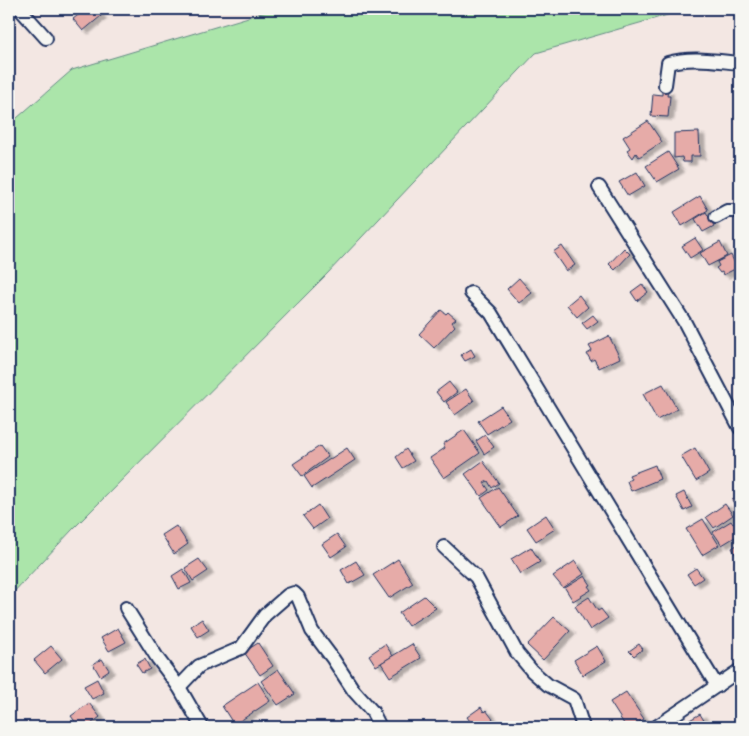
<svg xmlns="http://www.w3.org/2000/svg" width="749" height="736" font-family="'Balsamiq Sans',sans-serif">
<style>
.green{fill:#abe5aa;stroke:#638a84}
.building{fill:#e6aba8;stroke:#1b2f5e;filter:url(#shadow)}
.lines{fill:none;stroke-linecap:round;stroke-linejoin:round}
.minor-casing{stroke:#1b2f5e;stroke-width:16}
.minor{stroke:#f6f6f2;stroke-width:12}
</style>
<defs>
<filter id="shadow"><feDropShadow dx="5.5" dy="3" stdDeviation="1" flood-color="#0004"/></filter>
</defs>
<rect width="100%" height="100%" fill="#f3e7e3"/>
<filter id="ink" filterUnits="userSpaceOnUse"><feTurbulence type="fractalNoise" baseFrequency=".02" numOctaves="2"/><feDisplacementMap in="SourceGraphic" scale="10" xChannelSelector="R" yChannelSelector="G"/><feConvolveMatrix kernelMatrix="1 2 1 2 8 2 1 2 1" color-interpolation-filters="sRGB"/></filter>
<g filter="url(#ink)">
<path class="green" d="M269 9H688L536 53 326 275 73 529 9 597V125L72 70 265 12Z"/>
<g class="building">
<path d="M86 9H95L101 16 83 31 73 19Z"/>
<path d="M662 91H668L667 96H670L668 117 651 116 653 94 662 95Z"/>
<path d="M648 121 662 142 639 157 636 153 633 158 627 150 630 148 623 137Z"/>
<path d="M699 132 700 156H691V162H683L682 157 674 158V133Z"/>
<path d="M668 152 679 169 657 182 646 166Z"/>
<path d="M637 172 645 186 628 196 619 182Z"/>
<path d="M700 196 708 210 682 226 674 212Z"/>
<path d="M706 212 714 226 703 232 695 219Z"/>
<path d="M695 238 703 250 690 258 682 246Z"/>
<path d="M720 242 727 256 708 266 700 253Z"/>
<path d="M562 246 575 265 566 271 553 252Z"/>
<path d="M624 248 630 254 615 270 609 264Z"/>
<path d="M731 255 737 268 723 275 722 272 720 273 716 268 719 266 717 262Z"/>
<path d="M519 278 532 293 519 303 507 289Z"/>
<path d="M642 284 648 292 637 301 631 292Z"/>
<path d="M579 295 588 307 577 317 567 305Z"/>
<path d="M441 310 446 314 448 312 456 319 452 322 455 326 434 348 419 334Z"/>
<path d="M593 315 598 321 587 329 582 323Z"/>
<path d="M609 336 620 358 599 368 594 359 591 361 587 354 592 351 589 346Z"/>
<path d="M471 349 475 356 465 361 461 355Z"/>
<path d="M449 382 457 392 444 402 436 392Z"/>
<path d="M663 384 677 409 657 420 643 394Z"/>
<path d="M466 389 474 401 455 415 446 402Z"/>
<path d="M501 406 510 419 487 434 478 421Z"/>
<path d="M464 430 480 453 444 478 430 458 445 448 443 444Z"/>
<path d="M485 435 494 447 484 454 476 441Z"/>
<path d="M320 446 328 457 302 476 293 464Z"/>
<path d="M347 448 355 460 312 488 304 476Z"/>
<path d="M695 448 709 473 696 481 681 456Z"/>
<path d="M406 449 414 461 403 468 396 457Z"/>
<path d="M483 461 499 483 492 488 488 481 484 483 489 490 481 496 465 474Z"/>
<path d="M655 465 660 479 631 491 627 481 631 479 629 475Z"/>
<path d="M498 487 518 516 501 527 481 498Z"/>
<path d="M684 492 692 507 684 511 676 496Z"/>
<path d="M740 495V510L739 511 732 500Z"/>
<path d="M725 504 733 515 714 528 706 517Z"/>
<path d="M318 505 327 519 313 529 303 516Z"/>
<path d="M546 515 555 529 536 541 527 528Z"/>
<path d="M703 519 719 545 702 555 686 529Z"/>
<path d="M731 521 733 524 737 522 740 534 722 545 713 532Z"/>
<path d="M176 526 188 544 174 554 162 535Z"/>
<path d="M337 534 346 547 331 557 322 544Z"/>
<path d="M740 543V563L732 548Z"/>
<path d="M531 547 540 562 520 574 511 559Z"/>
<path d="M199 559 208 571 193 581 185 568Z"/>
<path d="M398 559 413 583 389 598 373 575Z"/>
<path d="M356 561 365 575 349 584 341 570Z"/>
<path d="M575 561 584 574 563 588 553 576Z"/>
<path d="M696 568 703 578 694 584 687 574Z"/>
<path d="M183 569 191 583 179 589 172 576Z"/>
<path d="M585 576 591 585 588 586 591 590 573 601 565 588Z"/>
<path d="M424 596 436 608 408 626 399 613Z"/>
<path d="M589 597 598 611 601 609 608 618 590 630 575 606Z"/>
<path d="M554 617 570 631 543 660 527 645Z"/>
<path d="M202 619 209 630 198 637 191 626Z"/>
<path d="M118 628 126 642 109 651 101 638Z"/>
<path d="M258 643 273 666 260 675 244 652Z"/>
<path d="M385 644 393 656 376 666 369 655Z"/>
<path d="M412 644 421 658 390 677 381 663Z"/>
<path d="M639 644 643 649 634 656 629 651Z"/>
<path d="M51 646 62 659 45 673 34 660Z"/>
<path d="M597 646 606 661 583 675 574 660Z"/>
<path d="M102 659 109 670 100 676 93 664Z"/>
<path d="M145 659 150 669 142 673 136 664Z"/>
<path d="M278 669 295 694 278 705 261 681Z"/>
<path d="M97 679 104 693 92 699 84 686Z"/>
<path d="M258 682 270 701 234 725 222 706Z"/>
<path d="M626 692 644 719 631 727H626L610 702Z"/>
<path d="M89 703 100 717 87 727H79L71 716Z"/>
<path d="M481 707 484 712 486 710 498 726 474 727 467 717Z"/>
<path d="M700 714 708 727H682L681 725Z"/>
</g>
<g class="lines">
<g class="minor-casing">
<g id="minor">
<path d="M20 9 46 38"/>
<path d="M665 85 668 63C691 56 717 61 740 63"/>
<path d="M599 187 685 323 740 428"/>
<path d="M716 217 727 211H740"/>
<path d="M471 293 491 313 717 686"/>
<path d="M444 547 476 577 517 653 532 671 548 685 574 699 583 727"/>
<path d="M126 608 158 659 179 687 202 727"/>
<path d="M179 687 199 666 241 648 265 615 288 595 294 593 298 597 312 631 333 659 354 691 372 711 380 727"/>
<path d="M656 727 740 670"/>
</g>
</g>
<use href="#minor" class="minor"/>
</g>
</g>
<rect width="749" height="736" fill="none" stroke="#f6f6f2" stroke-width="30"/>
<rect x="15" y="15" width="719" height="706" fill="none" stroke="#1b2f5e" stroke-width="2" filter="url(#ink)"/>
</svg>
